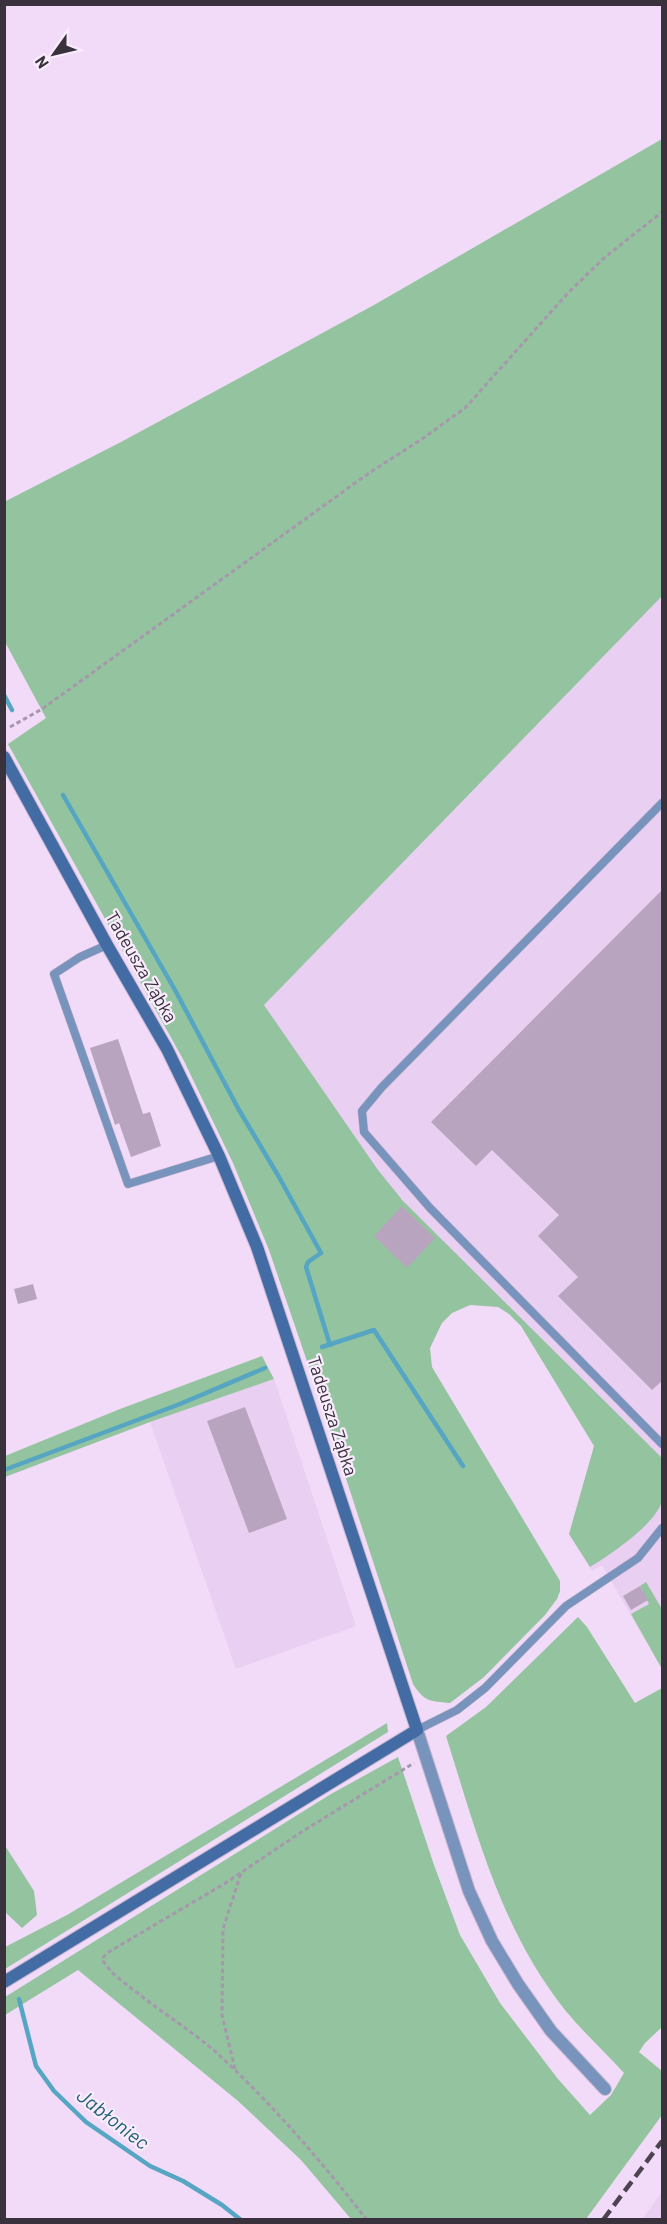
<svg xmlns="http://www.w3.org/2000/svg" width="667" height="2224" font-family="Barlow,sans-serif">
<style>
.built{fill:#e9cff2}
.green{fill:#93c49f}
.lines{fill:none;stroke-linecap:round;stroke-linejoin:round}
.stream{stroke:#55a5c3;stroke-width:4.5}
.building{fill:#b9a4bf}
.lane-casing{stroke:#ccb9d2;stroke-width:9}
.street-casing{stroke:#ccb9d2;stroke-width:14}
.secondary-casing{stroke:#ccb9d2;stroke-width:14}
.path{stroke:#a797ad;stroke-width:3;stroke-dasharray:4.5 3;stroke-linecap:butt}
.lane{stroke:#7894bc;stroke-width:8}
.street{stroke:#7894bc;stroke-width:12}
.secondary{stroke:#436ca5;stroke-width:12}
.rail{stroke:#4e4451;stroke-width:4.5;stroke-dasharray:12 6;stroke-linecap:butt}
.labels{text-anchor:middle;stroke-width:4.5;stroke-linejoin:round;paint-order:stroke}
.street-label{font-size:18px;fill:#39313c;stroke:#f9ecfd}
.water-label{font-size:20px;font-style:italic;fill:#215f76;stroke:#f9ecfd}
</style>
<rect width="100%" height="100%" fill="#f1dbf8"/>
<g class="built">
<path d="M662 279V1669L602 1565 592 1571 569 1534 582 1520 611 1410 472 1274 404 1315 180 886Z"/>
<path d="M274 1379 356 1626 236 1669 150 1422Z"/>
<path d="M662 2192V2219H642Z"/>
</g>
<g class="green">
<path d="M662 139V596L264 1005 378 1170 403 1201 662 1458C662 1470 665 1490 662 1501 656 1524 610 1555 590 1567L569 1534 594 1446 521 1326 509 1314 498 1307 470 1305 452 1313 442 1323 430 1348 432 1367 560 1581V1591L557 1599 545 1615 484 1677 450 1703C429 1701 425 1702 413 1684L323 1408 269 1250 233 1163 184 1061 8 744 46 718 5 642 4 502 121 442 374 305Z"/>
<path d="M262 1356 274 1379 150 1422 5 1477V1456L120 1409Z"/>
<path d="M646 1582 662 1609V1669L631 1614 649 1604 640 1586Z"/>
<path d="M578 1617 587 1627 635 1703 662 1688V2027L645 2043 639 2052 662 2071V2115L586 2219H351L301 2160 238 2101 78 1970 5 2015V1997L331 1794 398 1757 434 1865 460 1935 500 2003 558 2079 590 2115 611 2095 624 2073C605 2052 583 2032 565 2010 501 1930 476 1831 446 1736L486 1707Z"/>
<path d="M387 1723 388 1732 5 1969V1947L67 1915Z"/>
<path d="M4 1844 34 1891 37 1915 22 1928 5 1912Z"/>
</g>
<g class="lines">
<g class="stream">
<path d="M4 695 12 710"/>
<path d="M63 795 175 990 239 1110 279 1177 321 1253 308 1262 306 1267 330 1345"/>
<path d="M322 1347 374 1330 463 1466"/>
<path d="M4 1470 180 1404 265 1368"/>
<path d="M19 1999 36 2066 54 2091 86 2122 150 2166 183 2181 222 2205 241 2220"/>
</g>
</g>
<g class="building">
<path d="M663 889V1380L652 1390 558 1296 578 1277 538 1236 559 1215 492 1150 476 1166 431 1122Z"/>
<path d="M118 1039 143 1114 150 1112 161 1146 131 1157 119 1123 115 1125 90 1048Z"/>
<path d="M402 1206 435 1238 407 1268 374 1236Z"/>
<path d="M33 1284 37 1299 18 1304 14 1289Z"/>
<path d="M245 1407 287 1519 249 1533 207 1421Z"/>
<path d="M640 1586 648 1600 631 1610 623 1596Z"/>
</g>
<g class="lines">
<g class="lane-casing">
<g id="lane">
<path d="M662 803 382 1087 362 1111 364 1132 430 1208 662 1444"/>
<path d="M107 945 80 957 54 974 128 1184 219 1156"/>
<path d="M417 1730 457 1710 485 1688 566 1606 638 1558 662 1528"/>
</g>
</g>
<g class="street-casing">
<path id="street" d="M417 1730 469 1891 492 1941 518 1984 551 2031 605 2089"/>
</g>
<g class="secondary-casing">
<path id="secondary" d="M4 757 107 945 167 1049 219 1156 257 1247 417 1730 4 1982"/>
</g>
<g class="path">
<path d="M10 727 42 709 369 473 422 439 465 408 567 294 604 258 662 212"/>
<path d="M235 2069 222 2015 223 1929 241 1873"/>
<path d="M367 2220C322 2162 273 2105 219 2055 194 2032 162 2013 135 1991 123 1982 110 1973 102 1959L107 1953 224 1884 303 1831 414 1763"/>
</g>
<use href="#lane" class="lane"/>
<use href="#street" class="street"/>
<use href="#secondary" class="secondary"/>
<path class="rail" d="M603 2220 662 2141"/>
</g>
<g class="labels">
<g class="street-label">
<text transform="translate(141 967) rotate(60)" y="6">Tadeusza Ząbka</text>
<text transform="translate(332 1416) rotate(72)" y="6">Tadeusza Ząbka</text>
</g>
<g class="water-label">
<text transform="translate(113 2119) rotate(38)" y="7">Jabłoniec</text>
</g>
</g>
<rect width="667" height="2224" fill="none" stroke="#39313c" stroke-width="12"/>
<g transform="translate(54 54) rotate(236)" stroke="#f9ecfd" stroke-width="4.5" paint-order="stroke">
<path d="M0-4.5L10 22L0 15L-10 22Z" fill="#39313c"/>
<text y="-9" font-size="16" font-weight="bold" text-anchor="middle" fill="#39313c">N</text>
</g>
</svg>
